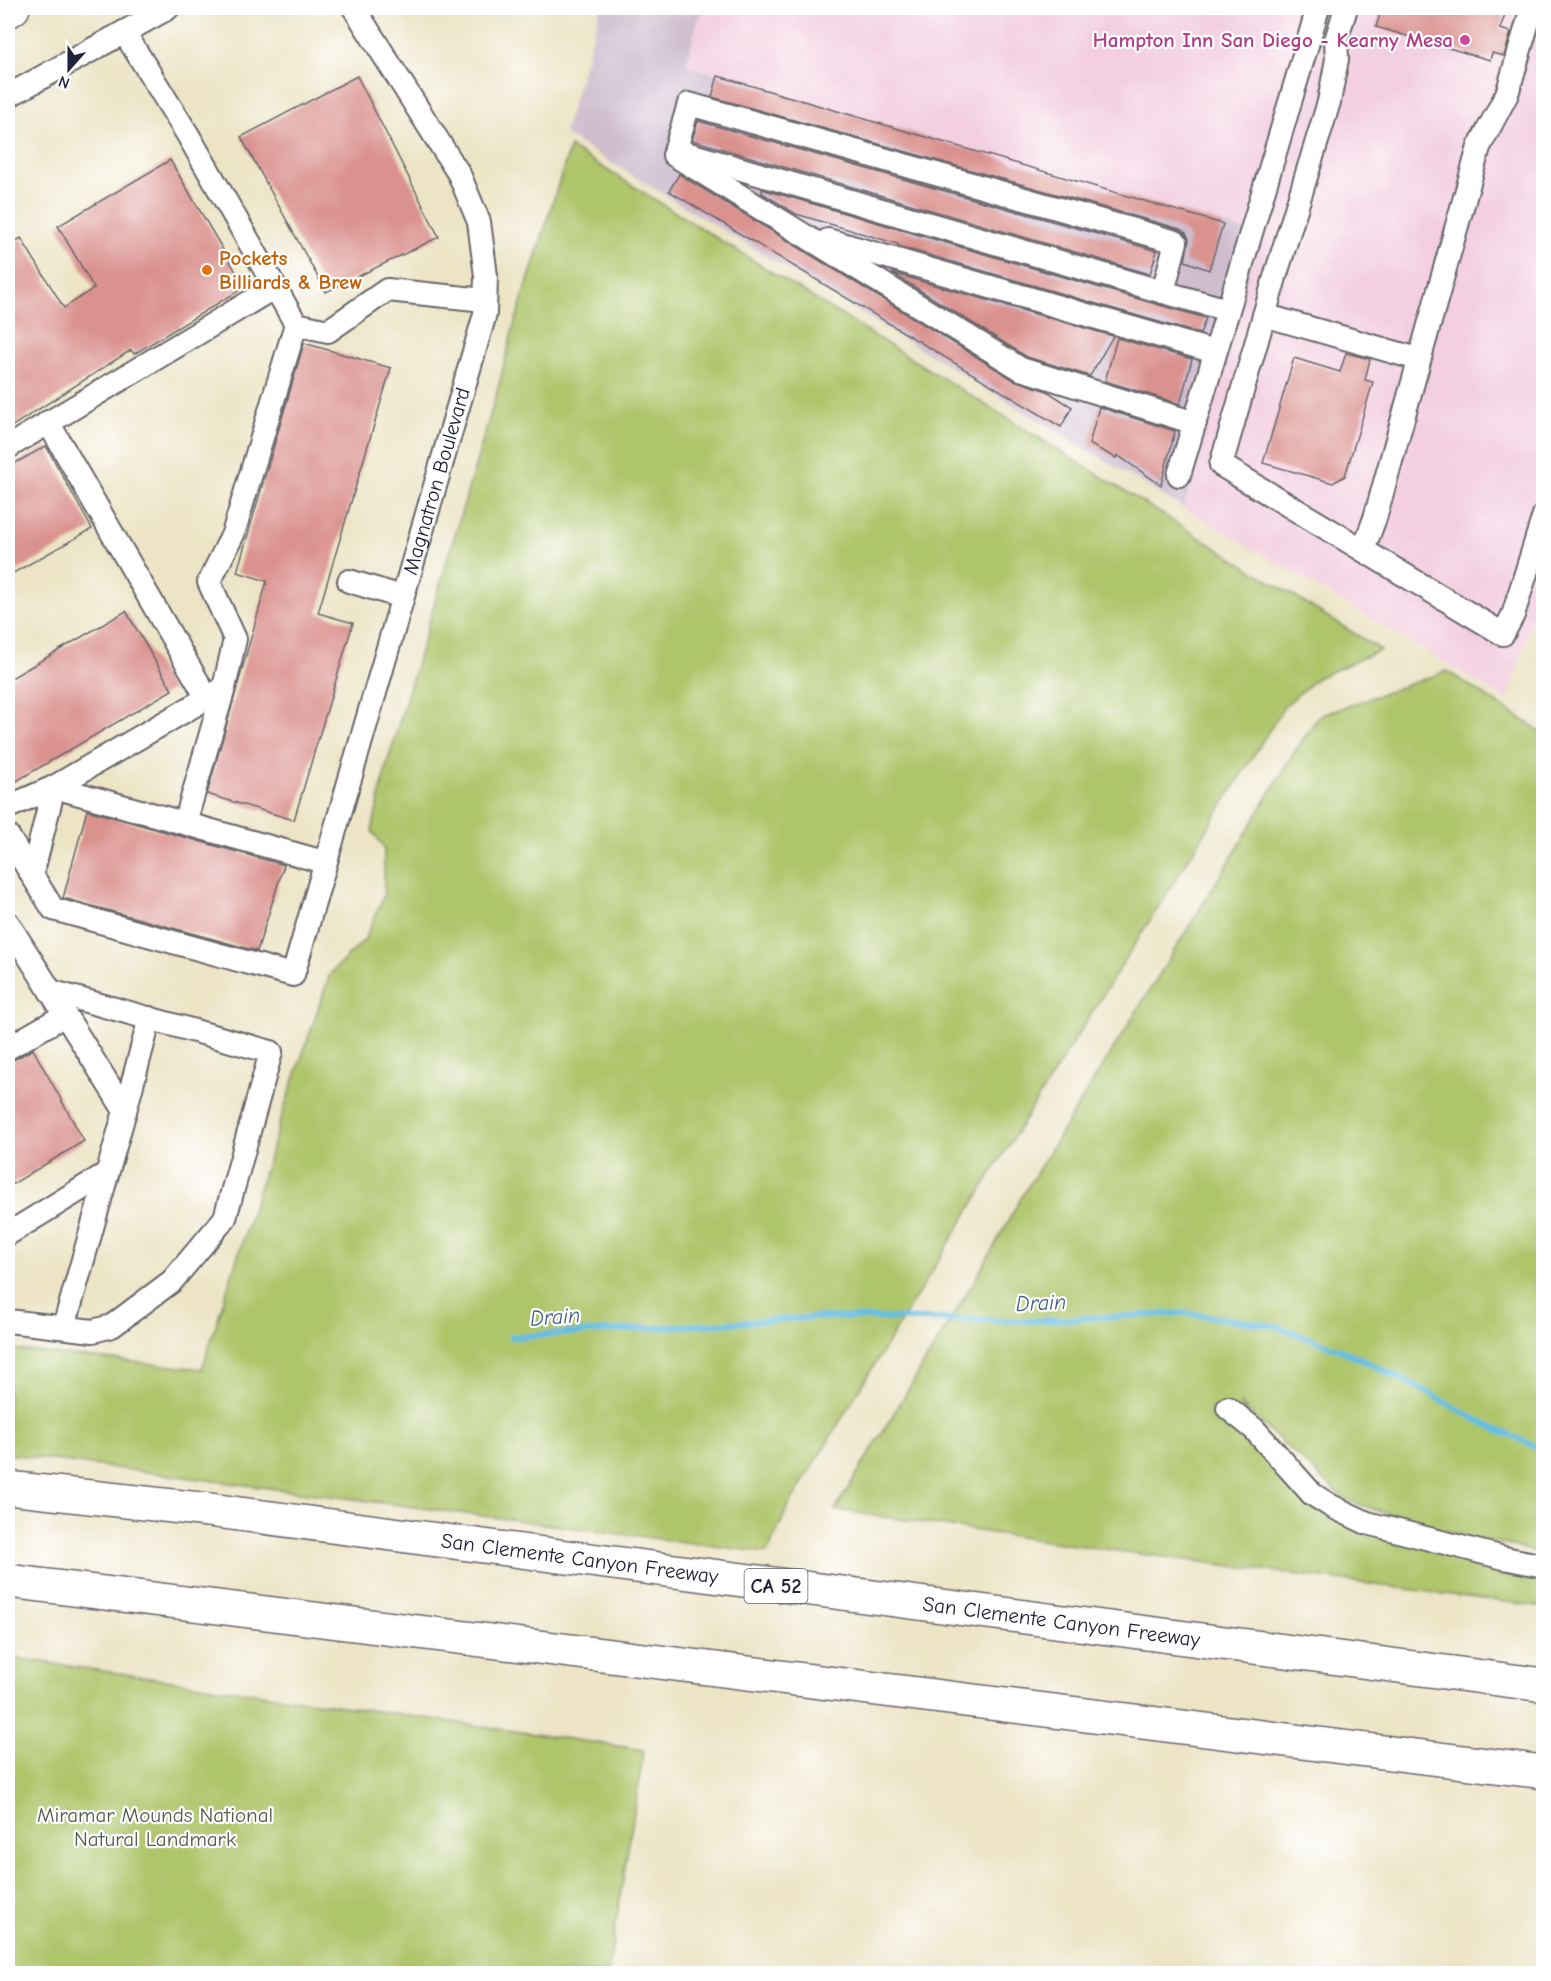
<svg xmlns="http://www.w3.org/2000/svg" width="1551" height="1981" font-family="'Comic Neue',sans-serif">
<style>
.built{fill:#f3cfe0}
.industrial{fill:#cfbdcf}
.green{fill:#afc56a;stroke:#687452;stroke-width:1.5}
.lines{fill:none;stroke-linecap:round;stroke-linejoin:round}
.stream{stroke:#64bee2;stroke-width:6}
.building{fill:#da928e}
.minor-casing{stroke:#69666b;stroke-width:26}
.highway-casing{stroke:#69666b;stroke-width:36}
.minor{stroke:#fff;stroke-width:22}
.highway{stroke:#fff;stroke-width:33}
.hotel-dot{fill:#d1479c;stroke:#fff;stroke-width:2}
.food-dot{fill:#e8710a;stroke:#fff;stroke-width:2}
.labels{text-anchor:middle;stroke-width:4.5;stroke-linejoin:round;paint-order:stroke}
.shield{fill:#fff;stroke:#646476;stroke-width:1.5}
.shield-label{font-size:20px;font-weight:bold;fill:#22223b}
.hotel-label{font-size:21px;font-weight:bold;fill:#b23c85;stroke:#fff;text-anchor:end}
.food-label{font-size:21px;font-weight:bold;fill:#c56008;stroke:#fff;text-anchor:start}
.street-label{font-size:21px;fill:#22223b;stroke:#fff}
.park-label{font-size:21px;fill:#535b4b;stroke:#fff}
.water-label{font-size:22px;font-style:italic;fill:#3c607e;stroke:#fff}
</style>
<rect width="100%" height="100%" fill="#fff"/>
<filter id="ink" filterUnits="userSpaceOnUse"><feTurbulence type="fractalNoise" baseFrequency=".0167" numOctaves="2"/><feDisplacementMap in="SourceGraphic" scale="12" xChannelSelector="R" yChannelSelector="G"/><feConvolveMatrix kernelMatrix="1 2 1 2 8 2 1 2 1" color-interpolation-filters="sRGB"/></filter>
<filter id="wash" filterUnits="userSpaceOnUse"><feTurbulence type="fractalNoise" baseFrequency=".008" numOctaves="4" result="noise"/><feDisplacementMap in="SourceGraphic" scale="24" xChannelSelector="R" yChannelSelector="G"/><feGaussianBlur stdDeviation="1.35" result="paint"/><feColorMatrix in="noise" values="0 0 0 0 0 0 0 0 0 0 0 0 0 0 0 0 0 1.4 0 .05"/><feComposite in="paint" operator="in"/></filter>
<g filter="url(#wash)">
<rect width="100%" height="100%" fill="#ece4c5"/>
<path class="built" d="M701 8H1543V578L1508 700 1184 508 1259 235 686 65Z"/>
<path class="industrial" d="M601 8H701L686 65 1259 235 1184 508 564 134Z"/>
<g class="green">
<path d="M570 147 1381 650 1317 678 1284 707 1020 1127 790 1503 767 1553 8 1454V1349L202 1369 286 1103 330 974 365 939 384 895V847L372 831 386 767 497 392 513 329Z"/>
<path d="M1447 671 1543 733V1553L1427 1527 1346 1500 1239 1403 1302 1491 1543 1574V1607L1095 1548 835 1510 975 1280 1024 1193 1229 862 1291 757 1319 716Z"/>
<path d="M8 1657 644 1750 608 1973H8Z"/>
</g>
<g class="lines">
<path class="stream" d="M511 1337 822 1317 1030 1321 1185 1313 1276 1326 1346 1352 1418 1387 1488 1426 1544 1450"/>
</g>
<g id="blocks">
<g class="building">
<path d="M1382 8H1507L1500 29 1511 32 1504 56 1492 53 1490 60 1376 27Z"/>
<path d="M357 76 439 237 326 292 241 137Z"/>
<path d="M718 76 1223 224 1209 270 1185 261 1189 239 1186 233 1180 229 712 97Z"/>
<path d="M698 121 1157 251 1150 274 692 140Z"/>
<path d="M170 160 245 287 134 354 131 350 8 429V246L21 238 64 308 94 288 58 226Z"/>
<path d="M679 174 1014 380 1047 391 1072 407 1061 427 669 191Z"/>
<path d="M762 189 1159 305 1206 318 1200 334 898 246V244L796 214 762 193Z"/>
<path d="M892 273 1113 336 1090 376 1027 357Z"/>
<path d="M1117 338 1192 359 1180 404 1105 381Z"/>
<path d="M304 343 391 368 318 613 353 623 294 820 207 794 267 581 237 572Z"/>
<path d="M1346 353 1370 359 1365 380 1373 382 1345 476 1333 483 1263 463 1294 358 1340 372Z"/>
<path d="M1099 407 1175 431 1161 485 1117 455 1116 458 1089 444Z"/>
<path d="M46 446 92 529 8 576V467Z"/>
<path d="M126 611 172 690 8 786V680Z"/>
<path d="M87 810 284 865 257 951 63 898Z"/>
<path d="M33 1049 84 1141 8 1187V1063Z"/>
</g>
</g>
</g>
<g filter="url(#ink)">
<use href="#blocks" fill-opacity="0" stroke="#69666b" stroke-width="1.5"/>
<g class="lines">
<g class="minor-casing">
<g id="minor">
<path d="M1346 8 1336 40 1337 59 1329 102 1276 274 1221 465 1503 634 1513 615 1544 515"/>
<path d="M124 32 188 135 296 324 233 534 209 582 235 639 224 688 185 823"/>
<path d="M8 96 168 8"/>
<path d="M686 153 1163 292"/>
<path d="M828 240 1215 352"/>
<path d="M1264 315 1418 359"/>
<path d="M296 324 328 331 387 290 485 300"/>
<path d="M48 422 207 698"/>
<path d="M1195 423 1021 369 674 155 689 104 1176 242 1163 292 1228 310"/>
<path d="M8 447 275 287"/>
<path d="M1179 475 1318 8"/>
<path d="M1363 550 1375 518 1479 147 1507 94 1532 8"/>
<path d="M349 581 402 597"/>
<path d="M8 807 54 787 219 691"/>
<path id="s1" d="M8 836 53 909 293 975 485 314 486 276 479 222 459 174 354 8"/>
<path d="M32 875 54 787 324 862"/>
<path d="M8 923 125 1111 64 1327"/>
<path d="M8 1048 65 1015"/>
<path d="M125 1111 150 1018"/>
<path d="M8 1234 107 1173"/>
<path d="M8 1321 93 1331 112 1326 172 1281 225 1218 271 1052 50 991"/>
<path d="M1228 1408 1254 1429 1312 1494 1331 1506 1367 1523 1504 1558 1544 1566"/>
</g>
</g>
<g class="highway-casing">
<g id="highway">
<path d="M8 11 13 8"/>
<path id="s2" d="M8 1488 209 1510 1544 1685"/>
<path d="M8 1581 1544 1772"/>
</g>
</g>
<use href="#minor" class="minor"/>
<use href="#highway" class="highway"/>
</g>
</g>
<circle class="hotel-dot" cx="1465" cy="40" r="6"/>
<circle class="food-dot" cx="207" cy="270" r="6"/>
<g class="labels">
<rect class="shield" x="744.5" y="1569" width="63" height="34" rx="4.5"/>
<g class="shield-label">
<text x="776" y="1593">CA 52</text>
</g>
<g class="hotel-label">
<text x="1453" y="47">Hampton Inn San Diego - Kearny Mesa</text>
</g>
<g class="food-label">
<text x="219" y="265">Pockets<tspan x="219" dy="24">Billiards &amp; Brew</tspan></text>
</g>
<g class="street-label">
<text dy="7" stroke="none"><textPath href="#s1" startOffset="849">Magnatron Boulevard</textPath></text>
<text dy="7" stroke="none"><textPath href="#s2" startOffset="576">San Clemente Canyon Freeway</textPath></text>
<text dy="7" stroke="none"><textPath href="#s2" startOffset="1062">San Clemente Canyon Freeway</textPath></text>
</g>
<g class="park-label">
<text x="155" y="1822">Miramar Mounds National<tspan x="155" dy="24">Natural Landmark</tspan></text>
</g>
<g class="water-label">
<text transform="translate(1041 1302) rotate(-2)" y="8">Drain</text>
<text transform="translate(555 1316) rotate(-4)" y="8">Drain</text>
</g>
</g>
<rect width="1551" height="1981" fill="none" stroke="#fff" stroke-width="30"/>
<g transform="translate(69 69) rotate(201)" stroke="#ffffff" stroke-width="4.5" paint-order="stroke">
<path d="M0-4.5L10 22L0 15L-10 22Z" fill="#22223b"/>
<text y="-9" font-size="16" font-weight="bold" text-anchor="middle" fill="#22223b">N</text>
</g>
</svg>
